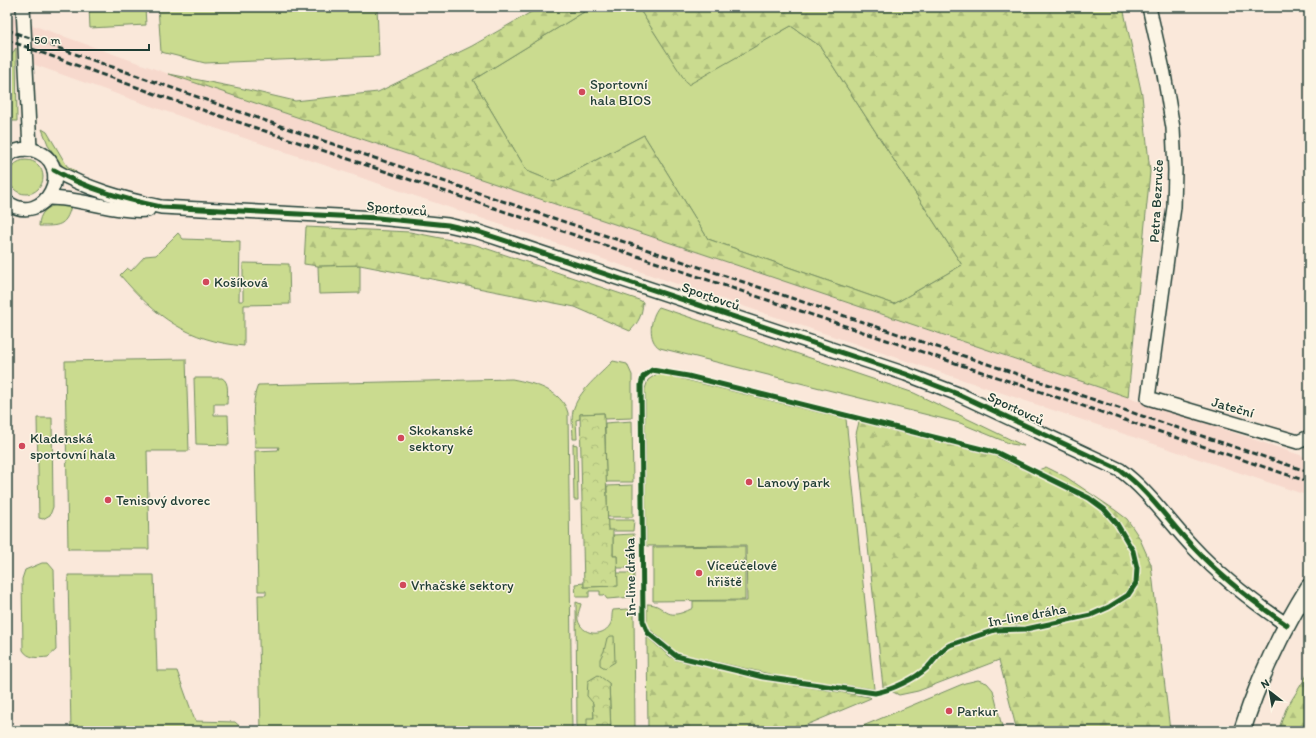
<svg xmlns="http://www.w3.org/2000/svg" width="1316" height="738" font-family="Itim,sans-serif">
<style>
.built{fill:#f7d9cd}
.grass{fill:#cadb8f;stroke:#748c62}
.forest{fill:url(#forest-firs);stroke:#748c62}
.park{fill:url(#park-crowns);stroke:#748c62}
.lines{fill:none;stroke-linecap:round;stroke-linejoin:round}
.minor-casing{stroke:#1f3d34;stroke-width:16}
.tertiary-casing{stroke:#1f3d34;stroke-width:19}
.minor{stroke:#fcf5e5;stroke-width:13}
.tertiary{stroke:#fcf5e5;stroke-width:16}
.rail{stroke:#1f3d34;stroke-width:3;stroke-dasharray:6 3;stroke-linecap:butt}
.cycleway-casing{stroke:#fcf5e5;stroke-width:8}
.cycleway{stroke:#1b5e20;stroke-width:5}
.poi-dot{fill:#d1495b;stroke:#fcf5e5;stroke-width:1.5}
.labels{text-anchor:middle;stroke-width:3;stroke-linejoin:round;paint-order:stroke}
.poi-label{font-size:14px;fill:#1f3d34;stroke:#fcf5e5;text-anchor:start}
.street-label{font-size:14px;fill:#1f3d34;stroke:#fcf5e5}
</style>
<defs>
<pattern id="forest-firs" width="22" height="20" patternUnits="userSpaceOnUse"><rect width="22" height="20" fill="#cadb8f"/><path d="M5 1l3.5 6h-7zM16 11l3.5 6h-7z" fill="#adbd7c"/></pattern>
<pattern id="park-crowns" width="20" height="18" patternUnits="userSpaceOnUse"><rect width="20" height="18" fill="#cadb8f"/><path d="M2 6a3 3 0 1 1 6 0M12 15a3 3 0 1 1 6 0" fill="none" stroke="#adbd7c"/></pattern>
</defs>
<rect width="100%" height="100%" fill="#fae8da"/>
<filter id="ink" filterUnits="userSpaceOnUse"><feTurbulence type="fractalNoise" baseFrequency=".025" numOctaves="2"/><feDisplacementMap in="SourceGraphic" scale="8" xChannelSelector="R" yChannelSelector="G"/><feConvolveMatrix kernelMatrix="1 2 1 2 8 2 1 2 1" color-interpolation-filters="sRGB"/></filter>
<g filter="url(#ink)">
<path class="built" d="M7 16 169 74 1309 458V496L424 199 156 108 7 55Z"/>
<g class="grass">
<path d="M89 7H145L146 25 90 28Z"/>
<path d="M158 7H377L379 56 205 63 161 52Z"/>
<path d="M592 7H638L688 84 791 26 820 46 962 265 894 304 708 239 644 135 554 182 527 171 473 80Z"/>
<path d="M16 48 17 121H11L7 131V62Z"/>
<path d="M42 129 47 132 67 166 75 171 79 176 64 168 49 147Z"/>
<circle cx="26" cy="177" r="17"/>
<path d="M60 204 71 206C66 227 58 226 39 226 39 213 47 206 60 204Z"/>
<path d="M178 233 183 239 240 241 239 301H243V263L289 264 290 304 244 305V346C188 341 156 317 120 275L127 268 131 271 145 256 156 255Z"/>
<path d="M360 265V293L319 294 318 266Z"/>
<path d="M659 307 914 393 1024 446 1011 444 960 423 660 348C647 341 650 317 659 307Z"/>
<path d="M186 359 189 451H147L149 549H68L65 361Z"/>
<path d="M613 361 627 364 632 375V418L605 419 604 413 580 414V419L576 420 577 439H573C573 430 571 420 573 411 578 391 600 375 613 361Z"/>
<path d="M657 374H662L846 419 874 689 783 677 677 653 650 629 647 625V604C668 604 662 624 693 608V601H747L746 545 646 546 645 389 648 380Z"/>
<path d="M194 378H222C230 382 227 395 227 404H214V415H228L229 445 196 444Z"/>
<path d="M512 379C533 383 562 390 568 413L572 731H261L258 595H266V591H258L255 451 278 450 279 447H255C255 427 250 403 258 385Z"/>
<path d="M37 418H52L53 507 50 515 43 519 39 518Z"/>
<path d="M632 421 633 482H606L605 423Z"/>
<path d="M573 444 577 445 578 500H574Z"/>
<path d="M633 485V517H607V486Z"/>
<path d="M607 520H634L633 531H608Z"/>
<path d="M634 534V568H617V556H613V535Z"/>
<path d="M745 546V600L653 601V547Z"/>
<path d="M42 563H48L54 570 56 650 48 657C39 658 28 659 23 650L22 579 25 570Z"/>
<path d="M617 573H634L633 597 607 599 604 595H600V591H589V597H576L575 584 584 583V587L617 586Z"/>
<path d="M68 575H154L157 671H177L195 721 235 722 245 731H71Z"/>
<path d="M576 602 581 604C580 609 577 614 578 620 582 635 602 638 610 625 613 620 611 615 613 610L627 609 634 612 635 731H611L609 683 593 703 594 718 588 719 587 731H577Z"/>
<path d="M978 680 987 683 993 690 1003 731H851L965 683Z"/>
</g>
<g class="forest">
<path d="M540 7H592L473 80 527 171 554 182 644 135 708 239 894 304 962 265 820 46 791 26 688 85 638 7H1123L1142 95 1150 172 1128 397 169 74 244 89 295 101 378 92 472 46Z"/>
<path d="M306 227 410 232 476 245 639 300 643 302C642 315 639 322 630 331L575 307 360 265 318 266 304 264Z"/>
<path d="M859 422 995 456 1031 473 1046 467 1066 477 1115 510 1127 519 1139 537 1151 564 1170 731H1017L999 660 918 691 899 695 883 687 856 434Z"/>
<path d="M647 637 669 656 676 660 763 680 870 697 871 698 792 731H648Z"/>
<path d="M1309 672V731H1278L1286 709Z"/>
</g>
<g class="park">
<path d="M604 413 608 530H613V556H617L618 586 584 587 580 414Z"/>
<path d="M611 636H614L615 662 605 668 600 665V659L604 651 607 638Z"/>
<path d="M598 675 609 683 611 731H587V718H594L593 703 587 696 588 681Z"/>
</g>
<g class="lines">
<g class="minor-casing">
<g id="minor">
<path d="M23 7 30 149"/>
<path d="M1149 7 1164 74 1173 128 1175 170 1174 207 1148 398 1298 442 1309 437"/>
<path d="M7 156C14 150 24 148 33 150 78 163 45 230 7 202"/>
<path d="M54 170C87 189 124 199 161 207L378 218 448 225 479 232 906 374 958 394 1120 470C1149 491 1169 522 1193 547 1221 577 1253 602 1287 625"/>
<path d="M49 198C82 198 115 213 148 210"/>
</g>
</g>
<g class="tertiary-casing">
<path id="tertiary" d="M1242 731C1258 680 1281 632 1309 587"/>
</g>
<use href="#minor" class="minor"/>
<use href="#tertiary" class="tertiary"/>
<g class="rail">
<path d="M7 30 303 134 1309 472"/>
<path d="M7 40 161 96 1309 482"/>
</g>
<g class="cycleway-casing">
<g id="cycleway">
<path d="M54 170C87 189 124 199 161 207L378 218 448 225 479 232 906 374 958 394 1120 470C1149 491 1169 522 1193 547 1221 577 1253 602 1287 625"/>
<path d="M652 370 688 376 998 453 1089 498 1104 509 1117 524 1133 551 1137 568 1136 583 1128 595 1109 607 1091 615 1026 629 995 630 950 645C940 650 935 660 928 667 915 679 892 690 875 693L763 677 676 656 648 633 643 621 641 385 643 377Z"/>
</g>
</g>
<use href="#cycleway" class="cycleway"/>
</g>
</g>
<g class="poi-dot">
<circle cx="582" cy="92" r="4"/>
<circle cx="206" cy="282" r="4"/>
<circle cx="401" cy="438" r="4"/>
<circle cx="22" cy="446" r="4"/>
<circle cx="749" cy="482" r="4"/>
<circle cx="108" cy="500" r="4"/>
<circle cx="699" cy="573" r="4"/>
<circle cx="403" cy="585" r="4"/>
<circle cx="949" cy="711" r="4"/>
</g>
<g class="labels">
<g class="poi-label">
<text x="590" y="89">Sportovní<tspan x="590" dy="16">hala BIOS</tspan></text>
<text x="214" y="287">Košíková</text>
<text x="409" y="435">Skokanské<tspan x="409" dy="16">sektory</tspan></text>
<text x="30" y="443">Kladenská<tspan x="30" dy="16">sportovní hala</tspan></text>
<text x="757" y="487">Lanový park</text>
<text x="116" y="505">Tenisový dvorec</text>
<text x="707" y="570">Víceúčelové<tspan x="707" dy="16">hřiště</tspan></text>
<text x="411" y="590">Vrhačské sektory</text>
<text x="957" y="716">Parkur</text>
</g>
<g class="street-label">
<text transform="translate(1156 201) rotate(-87)" y="5">Petra Bezruče</text>
<text transform="translate(397 208) rotate(5)" y="5">Sportovců</text>
<text transform="translate(711 296) rotate(19)" y="5">Sportovců</text>
<text transform="translate(1233 407) rotate(16)" y="5">Jateční</text>
<text transform="translate(1016 408) rotate(25)" y="5">Sportovců</text>
<text transform="translate(630 577) rotate(-91)" y="5">In-line dráha</text>
<text transform="translate(1027 615) rotate(-10)" y="5">In-line dráha</text>
</g>
</g>
<rect width="1316" height="738" fill="none" stroke="#fcf5e5" stroke-width="24"/>
<rect x="12" y="12" width="1292" height="714" fill="none" stroke="#1f3d34" stroke-width="1.5" filter="url(#ink)"/>
<g transform="translate(1270 692) rotate(329)" stroke="#fcf5e5" stroke-width="3" paint-order="stroke">
<path d="M0-3L7 15L0 10L-7 15Z" fill="#1f3d34"/>
<text y="-6" font-size="11" font-weight="bold" text-anchor="middle" fill="#1f3d34">N</text>
</g>
<path d="M28 44v6h121v-6" fill="none" stroke="#1f3d34" stroke-width="2"/>
<text x="34" y="44" font-size="12" fill="#1f3d34" stroke="#fcf5e5" stroke-width="3" paint-order="stroke">50 m</text>
</svg>
